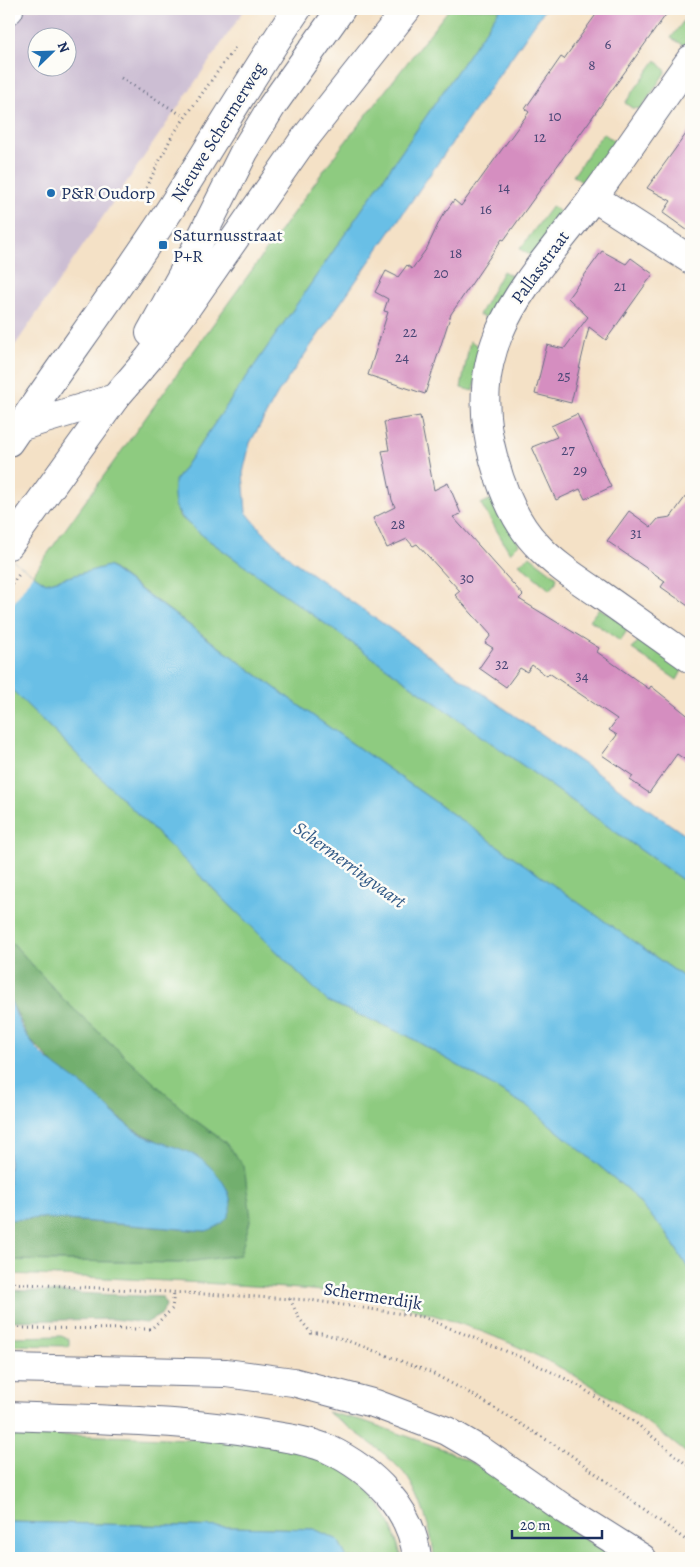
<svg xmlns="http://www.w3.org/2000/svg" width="700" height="1567" font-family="Alegreya,serif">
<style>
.industrial{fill:#ccbed3;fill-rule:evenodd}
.green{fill:#8ecb80;stroke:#547d6f}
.forest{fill:#72af6e;stroke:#466f66}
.water{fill:#69bfe6;stroke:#4277a2}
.pier{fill:#f4e1c6}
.building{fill:#d58ec0}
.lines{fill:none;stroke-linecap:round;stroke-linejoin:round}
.minor-casing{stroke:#676d82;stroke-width:30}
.major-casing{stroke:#676d82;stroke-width:30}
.highway-casing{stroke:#676d82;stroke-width:30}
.path{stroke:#676d82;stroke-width:3;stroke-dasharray:1 4;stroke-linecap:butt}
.minor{stroke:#fff;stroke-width:28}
.major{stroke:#fff;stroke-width:28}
.highway{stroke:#fff;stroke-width:28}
.poi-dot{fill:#1f6fb2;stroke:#fdfcf7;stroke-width:2}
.labels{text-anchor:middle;stroke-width:5;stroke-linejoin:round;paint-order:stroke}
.number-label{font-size:15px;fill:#4a4776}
.street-label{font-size:18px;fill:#1b2f5e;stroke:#fdfcf7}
.poi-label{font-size:18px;fill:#1b2f5e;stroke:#fdfcf7;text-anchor:start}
.water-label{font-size:19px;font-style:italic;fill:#325a87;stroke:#fdfcf7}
</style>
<rect width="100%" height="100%" fill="#fdfcf7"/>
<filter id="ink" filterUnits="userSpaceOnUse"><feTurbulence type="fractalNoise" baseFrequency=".02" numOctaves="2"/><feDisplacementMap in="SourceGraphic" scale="10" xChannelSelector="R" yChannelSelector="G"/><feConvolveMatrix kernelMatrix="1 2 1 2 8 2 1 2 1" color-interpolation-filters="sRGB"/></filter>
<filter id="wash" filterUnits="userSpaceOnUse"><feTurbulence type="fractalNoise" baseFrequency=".0096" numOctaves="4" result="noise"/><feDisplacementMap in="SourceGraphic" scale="20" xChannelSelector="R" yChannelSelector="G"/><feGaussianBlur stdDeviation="1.12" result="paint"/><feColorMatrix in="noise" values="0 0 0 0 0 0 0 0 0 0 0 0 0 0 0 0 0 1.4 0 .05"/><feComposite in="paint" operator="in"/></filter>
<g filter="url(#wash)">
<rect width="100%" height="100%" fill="#f4e1c6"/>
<path class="industrial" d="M9 9H245L9 354ZM38 38H68V68H38Z"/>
<g class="green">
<path d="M449 9H500L175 481 179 516 207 539 691 886V982L316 718 109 566 46 583 33 574 332 159Z"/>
<path d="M691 11V40L684 45 671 38Z"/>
<path d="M656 60 666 71 641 109 632 108 625 103Z"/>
<path d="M603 133 614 141V149L590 181 582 182 573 176Z"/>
<path d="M552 206 559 211 562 219 531 256 520 249Z"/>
<path d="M503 271 512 276 515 281 491 320 479 315Z"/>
<path d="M470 341 480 347 474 391 461 388Z"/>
<path d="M489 500H494L519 544 510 553 481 504Z"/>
<path d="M530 556 557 577 556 582 550 590 519 564Z"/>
<path d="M599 608 627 626 626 632 620 641 590 620Z"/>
<path d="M640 639 683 669 677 680 632 649Z"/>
<path d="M9 687 327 1001 408 1036 530 1108 628 1190 667 1234 691 1273V1457C595 1377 499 1328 377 1300 331 1289 282 1288 235 1285 160 1280 84 1277 9 1274V1260L180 1263 225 1142 192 1118 63 999 9 939Z"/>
<path d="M61 1336 69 1339V1346L9 1345V1337Z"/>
<path d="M327 1412 364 1421 443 1449 483 1468 579 1536 618 1558H434C434 1537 418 1488 403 1472 381 1448 353 1431 327 1412Z"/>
<path d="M9 1434C61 1435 113 1436 165 1438 227 1441 320 1438 366 1488 387 1511 393 1529 402 1558H347L338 1540 314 1529 9 1522Z"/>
</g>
<g class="forest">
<path d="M9 939 63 999 192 1118 225 1142 244 1166 251 1218 240 1255 180 1263 9 1260V1220L42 1218 206 1231 156 1140 132 1129 87 1089 59 1069 29 1039 9 997Z"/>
<path d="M9 1290 163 1297 166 1305 162 1314 146 1323 113 1319 9 1321Z"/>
</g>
<g class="water">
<path d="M500 9H545L278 393 250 443 243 473 246 512 261 530 292 560 691 839V886L207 539C183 519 170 514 175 481Z"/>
<path d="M9 558 46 583 108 566 316 718 691 982V1273L667 1234 628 1190 530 1108 408 1036 327 1001 9 687Z"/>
<path d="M9 997C15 1011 20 1027 29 1039 44 1061 69 1074 90 1091 104 1103 117 1118 132 1129 155 1145 187 1145 208 1165 231 1186 246 1219 206 1231L42 1218 9 1220Z"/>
<path d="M9 1522 314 1529 338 1540 347 1558H9Z"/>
</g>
<path class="pier" d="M9 558 33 574 9 610Z"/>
<g id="blocks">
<g class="building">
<path d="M600 9H670L504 240 502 239 451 314 425 394 368 375 388 312 384 311 388 299 375 292 386 271 398 277 407 265 412 269 427 248 441 218 454 200 461 206 529 112 525 109 561 57 564 59Z"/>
<path d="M691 127V233L663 213 671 201 647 188Z"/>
<path d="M602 251 626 264 631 258 653 274 606 340 589 327 571 403 535 394 547 345 564 349 588 317 568 298Z"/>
<path d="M577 414 611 487 585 499 580 489 556 500 532 447 557 437 551 426Z"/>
<path d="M420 416 434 490 448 483 461 514 453 517 523 595 519 599 599 648 597 652 649 689 651 686 691 718V764L677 754 649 793 630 780 633 776 602 755 617 735 609 730 617 719 549 673 547 676 532 665 527 672 520 668 506 687 479 668 493 648 485 643 491 635 455 595 460 591 417 544 413 546 407 539 387 548 373 518 395 507 392 500 382 451 389 450 384 422Z"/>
<path d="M691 489V608L661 587 665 581 607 541 629 511 651 527 658 519 671 517Z"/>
</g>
</g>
</g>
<g filter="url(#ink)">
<use href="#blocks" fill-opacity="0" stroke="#676d82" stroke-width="1"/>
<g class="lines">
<g class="minor-casing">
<g id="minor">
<path d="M9 10V9"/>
<path d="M691 59C658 105 627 152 593 198 528 284 461 341 494 460 502 489 515 522 536 544 554 564 576 578 598 593 629 615 660 637 691 659"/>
<path d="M593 197 691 260"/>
<path d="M19 427 115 398"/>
<path d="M9 442C62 364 118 289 169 211 212 144 252 75 297 9"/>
</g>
</g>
<g class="major-casing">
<g id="major">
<path d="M150 333 187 266 244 152 272 106 341 9"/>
<path d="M9 545 115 398 149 358 183 313 302 142 407 9"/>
<path d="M9 1416C95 1420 184 1419 269 1435 288 1438 310 1441 328 1449 372 1470 412 1508 417 1558"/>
</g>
</g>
<g class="highway-casing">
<path id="highway" d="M9 1368 226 1373 293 1382 376 1404 447 1431 483 1452 566 1510 642 1558"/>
</g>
<g class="path">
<path d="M121 78 185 117"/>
<path d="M144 192 172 136 235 47"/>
<path d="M9 588 20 573"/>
<path d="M9 1283 310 1300 423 1317 525 1359 576 1384 637 1424 691 1468"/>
<path d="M290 1299 299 1318 311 1333H321L340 1338 430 1372 475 1396 568 1453 691 1544"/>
<path d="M9 1328 151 1329 172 1309 174 1292"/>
</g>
<use href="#minor" class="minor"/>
<use href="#major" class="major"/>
<use href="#highway" class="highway"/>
</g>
</g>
<g class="poi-dot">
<circle cx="51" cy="193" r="5"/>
<rect x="158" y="240" width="10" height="10" rx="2.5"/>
</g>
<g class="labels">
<g class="number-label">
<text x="608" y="49">6</text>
<text x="592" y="70">8</text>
<text x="555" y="121">10</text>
<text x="540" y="142">12</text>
<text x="504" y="192">14</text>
<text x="486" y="214">16</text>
<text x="456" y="258">18</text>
<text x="441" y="278">20</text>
<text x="620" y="291">21</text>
<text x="410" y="337">22</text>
<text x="402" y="362">24</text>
<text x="564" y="381">25</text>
<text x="568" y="455">27</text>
<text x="580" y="475">29</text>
<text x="398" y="529">28</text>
<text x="636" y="538">31</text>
<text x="467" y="583">30</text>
<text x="502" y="669">32</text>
<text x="582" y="681">34</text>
</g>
<g class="street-label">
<text transform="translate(218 132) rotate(-58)" y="6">Nieuwe Schermerweg</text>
<text transform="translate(540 267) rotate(-54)" y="6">Pallasstraat</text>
<text transform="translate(373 1296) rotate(9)" y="6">Schermerdijk</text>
</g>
<g class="poi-label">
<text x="61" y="199">P&amp;R Oudorp</text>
<text x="173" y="241">Saturnusstraat<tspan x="173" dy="21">P+R</tspan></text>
</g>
<g class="water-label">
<text transform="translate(350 864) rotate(36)" y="7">Schermerringvaart</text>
</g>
</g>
<rect width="700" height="1567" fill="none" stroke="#fdfcf7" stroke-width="30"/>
<g transform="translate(52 52) rotate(67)"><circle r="24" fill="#fdfcf7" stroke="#a3aaba"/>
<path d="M0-4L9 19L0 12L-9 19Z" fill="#1f6fb2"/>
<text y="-8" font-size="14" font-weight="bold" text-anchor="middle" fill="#1b2f5e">N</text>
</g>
<path d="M512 1530v8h90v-8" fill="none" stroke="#1b2f5e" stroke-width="2.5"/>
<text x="520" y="1530" font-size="15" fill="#1b2f5e" stroke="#fdfcf7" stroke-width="4" paint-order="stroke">20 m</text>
</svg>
